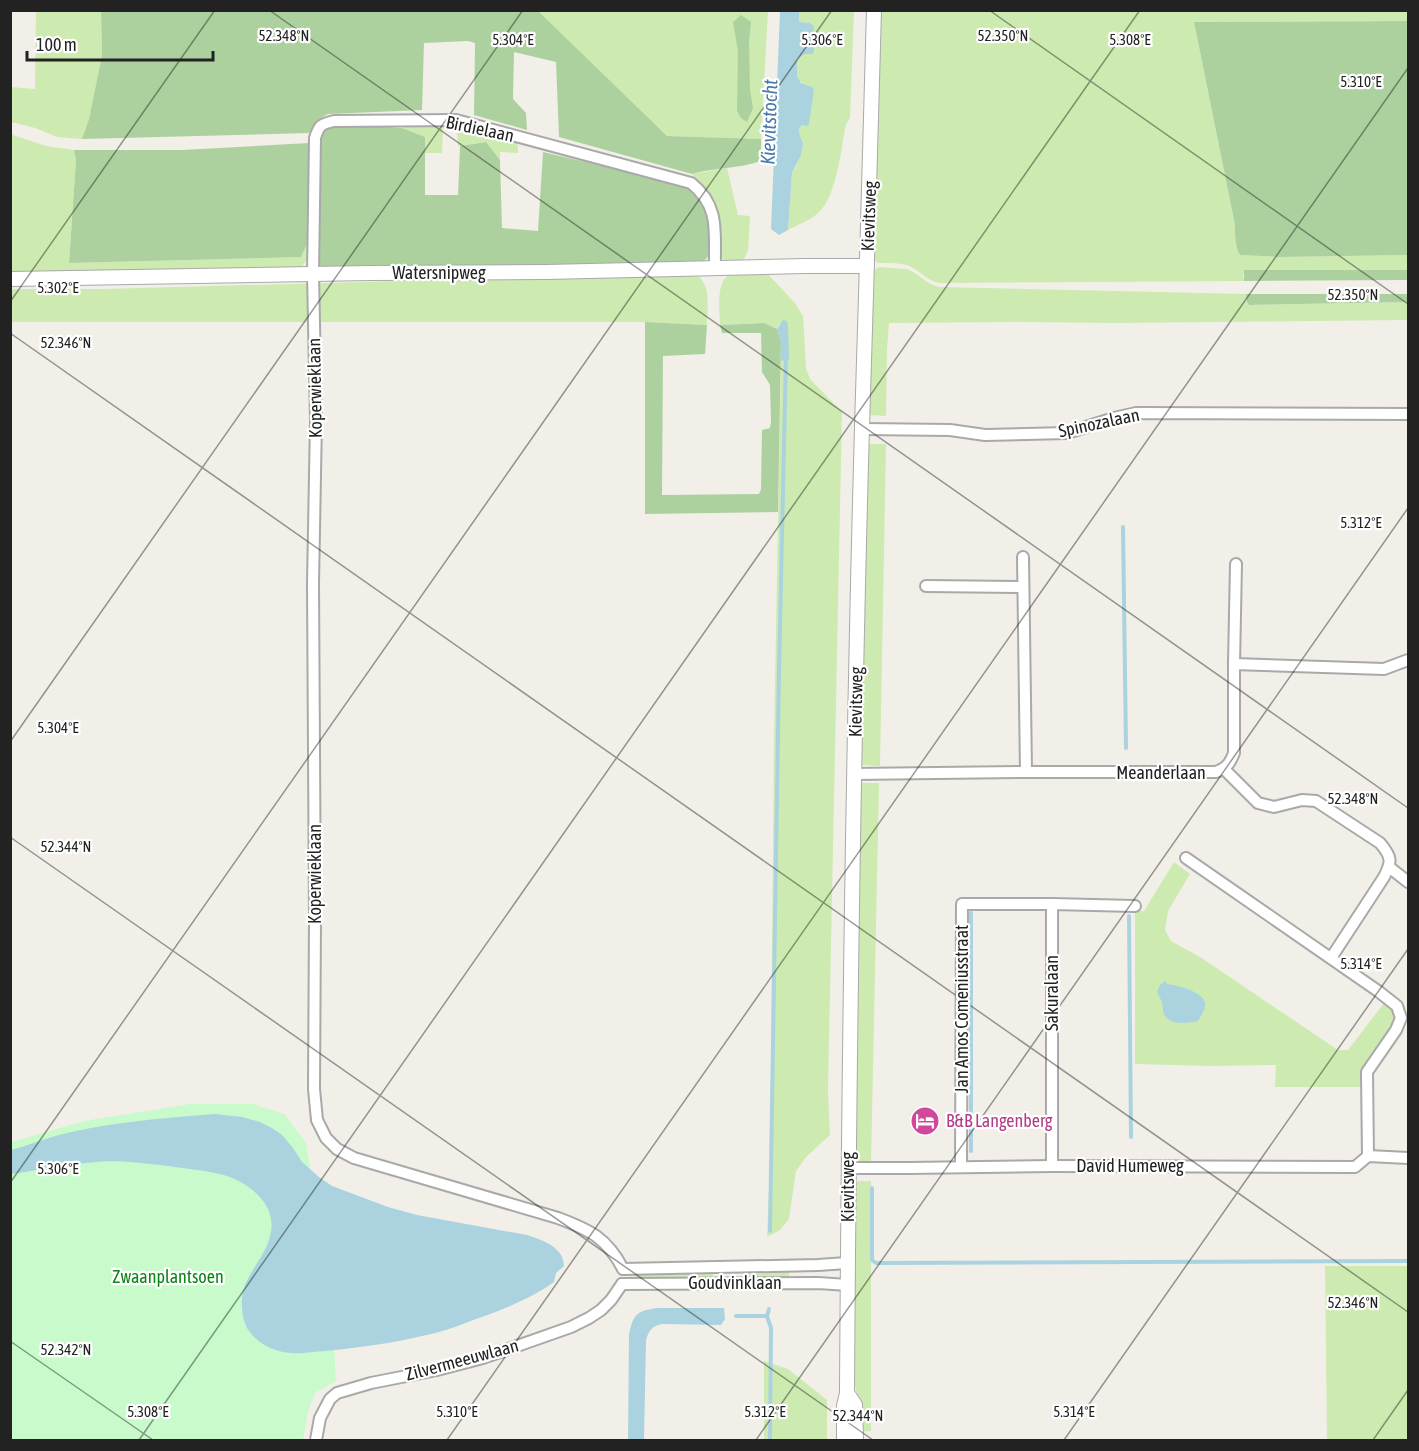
<svg xmlns="http://www.w3.org/2000/svg" width="1419" height="1451" font-family="'Asap Condensed',sans-serif">
<style>
.grass{fill:#cdebb0}
.forest{fill:#add19e}
.park{fill:#c8facc}
.water{fill:#aad3df}
.lines{fill:none;stroke-linecap:round;stroke-linejoin:round}
.stream{stroke:#aad3df;stroke-width:4}
.minor-casing{stroke:#a9a9a9;stroke-width:14}
.tertiary-casing{stroke:#a9a9a9;stroke-width:16}
.minor{stroke:#fff;stroke-width:10}
.tertiary{stroke:#fff;stroke-width:14}
.ticks{fill:none;stroke:#222;stroke-width:1.5;stroke-opacity:0.45}
.labels{text-anchor:middle;stroke-width:4.5;stroke-linejoin:round;paint-order:stroke}
.street-label{font-size:18px;fill:#222;stroke:#fff}
.hotel-label{font-size:18px;fill:#b23c85;stroke:#fff;text-anchor:start}
.park-label{font-size:18px;fill:#0c8416;stroke:#fff}
.water-label{font-size:20px;font-style:italic;fill:#4a7aab;stroke:#fff}
.ticks-label{font-size:15px;text-anchor:middle;fill:#222;stroke:#fff;stroke-width:4.5;stroke-linejoin:round;paint-order:stroke}
</style>
<rect width="100%" height="100%" fill="#f2efe9"/>
<g class="grass">
<path d="M36 11H101L102 55 89 119 82 139 57 137 35 128 11 122 10 87 35 89Z"/>
<path d="M536 11H768L761 139 667 136Z"/>
<path d="M799 11H854L850 118 846 124C841 148 837 198 817 214 809 221 797 225 788 230L792 173 796 167 803 143 799 133V128L803 125 812 87C794 81 797 77 797 59L805 54H813L814 51V26L810 23 799 22Z"/>
<path d="M880 11H1408V21L1194 22 1235 225 1236 245 1240 255 1280 257 1408 255V270H1249L1243 275 1244 281 939 283C929 281 922 273 913 268 903 262 890 263 878 263L873 258Z"/>
<path d="M443 125 442 153H425V137L402 128 412 126Z"/>
<path d="M457 128 516 142 518 145V153L500 152V160L486 142 460 146H458Z"/>
<path d="M10 134 46 146 74 150 76 160 69 263 301 257 308 242 307 259 301 269 11 274Z"/>
<path d="M727 168 738 215 750 216 748 250 744 259C734 265 724 263 717 253V211L711 197 692 174Z"/>
<path d="M879 267 907 269C919 274 926 284 939 287L1246 294 1247 302 1249 305 1408 302V320L1115 323 1021 322 889 323 887 350 886 416 869 415 873 271Z"/>
<path d="M765 271 795 303 803 316 806 368 810 379 842 412 828 1091 830 1135 806 1157 796 1171 789 1219 780 1230 767 1237 770 1163 774 740 781 361 789 360 779 324 777 329 764 323 720 325C720 312 715 281 730 274 736 271 757 272 765 271Z"/>
<path d="M692 273C713 280 707 308 707 325L645 322H11V289H103Z"/>
<path d="M868 444H886L880 766 860 765Z"/>
<path d="M860 783H879L871 1163H855Z"/>
<path d="M1174 862 1190 874 1168 911 1165 930 1171 941 1200 957 1338 1050H1348L1384 1003C1392 1009 1397 1015 1393 1025L1365 1063 1362 1087H1275L1276 1065 1210 1066 1135 1064V911H1144Z"/>
<path d="M855 1181H871V1431L860 1432V1405L853 1378Z"/>
<path d="M1325 1266H1408V1440H1327Z"/>
<rect x="748" y="1270" width="41" height="10"/>
<rect x="635" y="1271" width="78" height="9"/>
<path d="M764 1361 788 1369 827 1400V1440H764Z"/>
</g>
<g class="forest">
<path d="M538 11 667 136 761 139V161C738 169 715 167 692 174L559 137 556 62 514 52 513 99 526 113 527 130 474 115 475 43 468 41 424 43 422 110 328 114 317 120 309 133 82 139 89 119 102 55 101 11Z"/>
<path d="M741 15 751 22 749 41 750 90 753 108 747 122 741 118 737 111 738 51 733 22Z"/>
<path d="M1408 21V255L1280 257 1240 255C1235 247 1235 235 1235 225L1194 22Z"/>
<path d="M343 126H374L402 128 425 137V195H458L460 146 486 142 500 160 502 228 538 231 543 152 688 186 702 200 709 217V252L707 258 702 263 321 268 317 260 320 135 327 128Z"/>
<path d="M309 143 308 242 301 257 69 263 76 160 74 150H182Z"/>
<path d="M1244 270H1408V280L1244 281Z"/>
<path d="M1246 294H1408V302L1249 305 1247 302Z"/>
<path d="M645 322 707 325 705 354 663 356 662 495 759 494 761 489 762 430 770 428 771 421 770 385 762 372 761 333H722L720 325 764 323 777 329 781 341 778 512 645 514Z"/>
</g>
<path class="park" d="M190 1104H253L284 1114 306 1143 332 1308 336 1381 315 1393 308 1412 303 1440H11V1142L84 1121Z"/>
<g class="water">
<path d="M780 11H799V22L810 23 814 26V51L813 54H805L797 59V76L801 83 812 87 814 90 809 124 807 126 803 125 799 128V133L803 143 801 155 792 173 788 230 779 235 771 229Z"/>
<path d="M783 320 787 321 788 326 789 360 781 361V341L777 329Z"/>
<path d="M1165 981 1167 984C1177 985 1204 992 1205 1003 1206 1010 1201 1015 1198 1021 1188 1023 1172 1026 1165 1016 1162 1011 1163 1006 1162 1001 1161 1001 1158 993 1157 992L1160 985Z"/>
<path d="M215 1114 242 1117 260 1122 272 1128 282 1135 293 1148 302 1162 319 1177 332 1186 388 1207 417 1215 527 1235C542 1240 564 1247 564 1266L556 1273 554 1282C533 1297 509 1307 485 1316 472 1320 459 1326 446 1330 407 1341 366 1347 325 1351 309 1352 291 1356 276 1350 265 1347 253 1338 247 1328 244 1322 242 1314 242 1307 239 1278 264 1262 270 1236 278 1207 253 1185 227 1176 208 1170 180 1168 160 1165 139 1163 117 1160 96 1162 68 1164 39 1170 11 1174V1150C27 1146 43 1139 59 1135 110 1122 163 1118 215 1114Z"/>
<path d="M657 1308H724L725 1319 721 1325 662 1324C652 1326 648 1331 646 1341L644 1440H628L629 1335C633 1314 637 1311 657 1308Z"/>
</g>
<g class="lines">
<g class="stream">
<path d="M1123 527 1126 748"/>
<path d="M1129 916 1131 1137"/>
<path d="M971 1151V913"/>
<path d="M872 1188V1260L876 1263 1408 1261"/>
<path d="M770 1231 779 671 786 356"/>
<path d="M769 1309 767 1316 771 1328 770 1440"/>
<path d="M736 1316H767"/>
</g>
<g class="minor-casing">
<g id="minor">
<path d="M862 429 950 430 985 435 1067 433 1114 418 1136 413 1408 414"/>
<path d="M1023 557 1026 772"/>
<path d="M926 586 1023 587"/>
<path d="M1234 664 1236 564"/>
<path d="M1224 769 1258 803 1274 807 1302 800 1316 801 1380 843C1392 857 1392 862 1384 877L1331 958"/>
<path d="M854 774 1026 772H1216C1227 768 1230 763 1234 753V664L1384 669 1408 660"/>
<path d="M1186 858 1378 991 1397 1006 1401 1018 1396 1030 1367 1072 1368 1156"/>
<path d="M1389 867 1408 882"/>
<path d="M1052 1166V904L1135 906"/>
<path d="M961 1167 962 904H1052"/>
<path d="M848 1168H909L1052 1166 1355 1167 1368 1156 1408 1158"/>
<path d="M623 1269C607 1238 590 1230 558 1218L354 1158 337 1149 326 1138 317 1120 314 1089 315 918 313 583 316 421 313 274 315 138C319 125 321 124 334 121L456 120 691 183C721 207 714 233 715 268"/>
<path d="M623 1269 818 1265 847 1263"/>
<path d="M622 1284 818 1283 848 1285"/>
<path d="M316 1440 320 1418 330 1399 337 1393 371 1383 437 1370 483 1358 571 1327 589 1318 601 1310 611 1300 622 1284"/>
</g>
</g>
<g class="tertiary-casing">
<g id="tertiary">
<path d="M10 279 370 273 546 272 805 266H867"/>
<path d="M847 1393 855 1405 856 1440"/>
<path d="M844 1440V1406L847 1393C849 1071 853 749 862 427 866 288 871 149 874 10"/>
</g>
</g>
<use href="#minor" class="minor"/>
<use href="#tertiary" class="tertiary"/>
</g>
<path class="ticks" d="M269 10 1408 808M989 10 1408 304M10 302 215 10M10 333 1408 1312M10 742 523 10M10 837 873 1440M10 1183 832 10M10 1341 153 1440M139 1440 1140 10M447 1440 1408 68M756 1440 1408 508M1064 1440 1408 949M1373 1440 1408 1390"/>
<defs>
<g id="hotel-disc" transform="scale(1.5)"><circle r="9.5" fill="#d1479c" stroke="#fff"/><path d="M-6-4.5h1.5V1H6V5H4.5V3h-9V5H-6ZM-4 0a1.8 1.8 0 1 1 3.6 0ZM.5 0V-2.5h3Q6-2.5 6 0Z" fill="#fff"/></g>
</defs>
<g fill-rule="evenodd">
<use href="#hotel-disc" x="925" y="1121"/>
</g>
<g class="labels">
<g class="street-label">
<text transform="translate(480 129) rotate(12)" y="6">Birdielaan</text>
<text transform="translate(869 216) rotate(-88)" y="6">Kievitsweg</text>
<text x="439" y="279">Watersnipweg</text>
<text transform="translate(315 388) rotate(-91)" y="6">Koperwieklaan</text>
<text transform="translate(1099 423) rotate(-12)" y="6">Spinozalaan</text>
<text transform="translate(856 702) rotate(-89)" y="6">Kievitsweg</text>
<text x="1161" y="779">Meanderlaan</text>
<text transform="translate(315 874) rotate(-90)" y="6">Koperwieklaan</text>
<text transform="translate(1052 993) rotate(-90)" y="6">Sakuralaan</text>
<text transform="translate(962 1009) rotate(-90)" y="6">Jan Amos Comeniusstraat</text>
<text x="1130" y="1172">David Humeweg</text>
<text transform="translate(848 1187) rotate(-90)" y="6">Kievitsweg</text>
<text x="735" y="1289">Goudvinklaan</text>
<text transform="translate(462 1360) rotate(-15)" y="6">Zilvermeeuwlaan</text>
</g>
<g class="hotel-label">
<text x="946" y="1127">B&amp;B Langenberg</text>
</g>
<g class="park-label">
<text x="168" y="1283">Zwaanplantsoen</text>
</g>
<g class="water-label">
<text transform="translate(769 122) rotate(-88)" y="7">Kievitstocht</text>
</g>
</g>
<g class="ticks-label">
<text x="284" y="41">52.348°N</text>
<text x="1003" y="41">52.350°N</text>
<text x="513" y="45">5.304°E</text>
<text x="822" y="45">5.306°E</text>
<text x="1130" y="45">5.308°E</text>
<text x="1361" y="87">5.310°E</text>
<text x="58" y="293">5.302°E</text>
<text x="1353" y="300">52.350°N</text>
<text x="66" y="348">52.346°N</text>
<text x="1361" y="528">5.312°E</text>
<text x="58" y="733">5.304°E</text>
<text x="1353" y="804">52.348°N</text>
<text x="66" y="852">52.344°N</text>
<text x="1361" y="969">5.314°E</text>
<text x="58" y="1174">5.306°E</text>
<text x="1353" y="1308">52.346°N</text>
<text x="66" y="1355">52.342°N</text>
<text x="148" y="1417">5.308°E</text>
<text x="457" y="1417">5.310°E</text>
<text x="765" y="1417">5.312°E</text>
<text x="1074" y="1417">5.314°E</text>
<text x="858" y="1421">52.344°N</text>
</g>
<rect width="1419" height="1451" fill="none" stroke="#222222" stroke-width="24"/>
<path d="M27 51v9h186v-9" fill="none" stroke="#222222" stroke-width="3"/>
<text x="36" y="51" font-size="18" fill="#222222" stroke="#ffffff" stroke-width="4.5" paint-order="stroke">100 m</text>
</svg>
